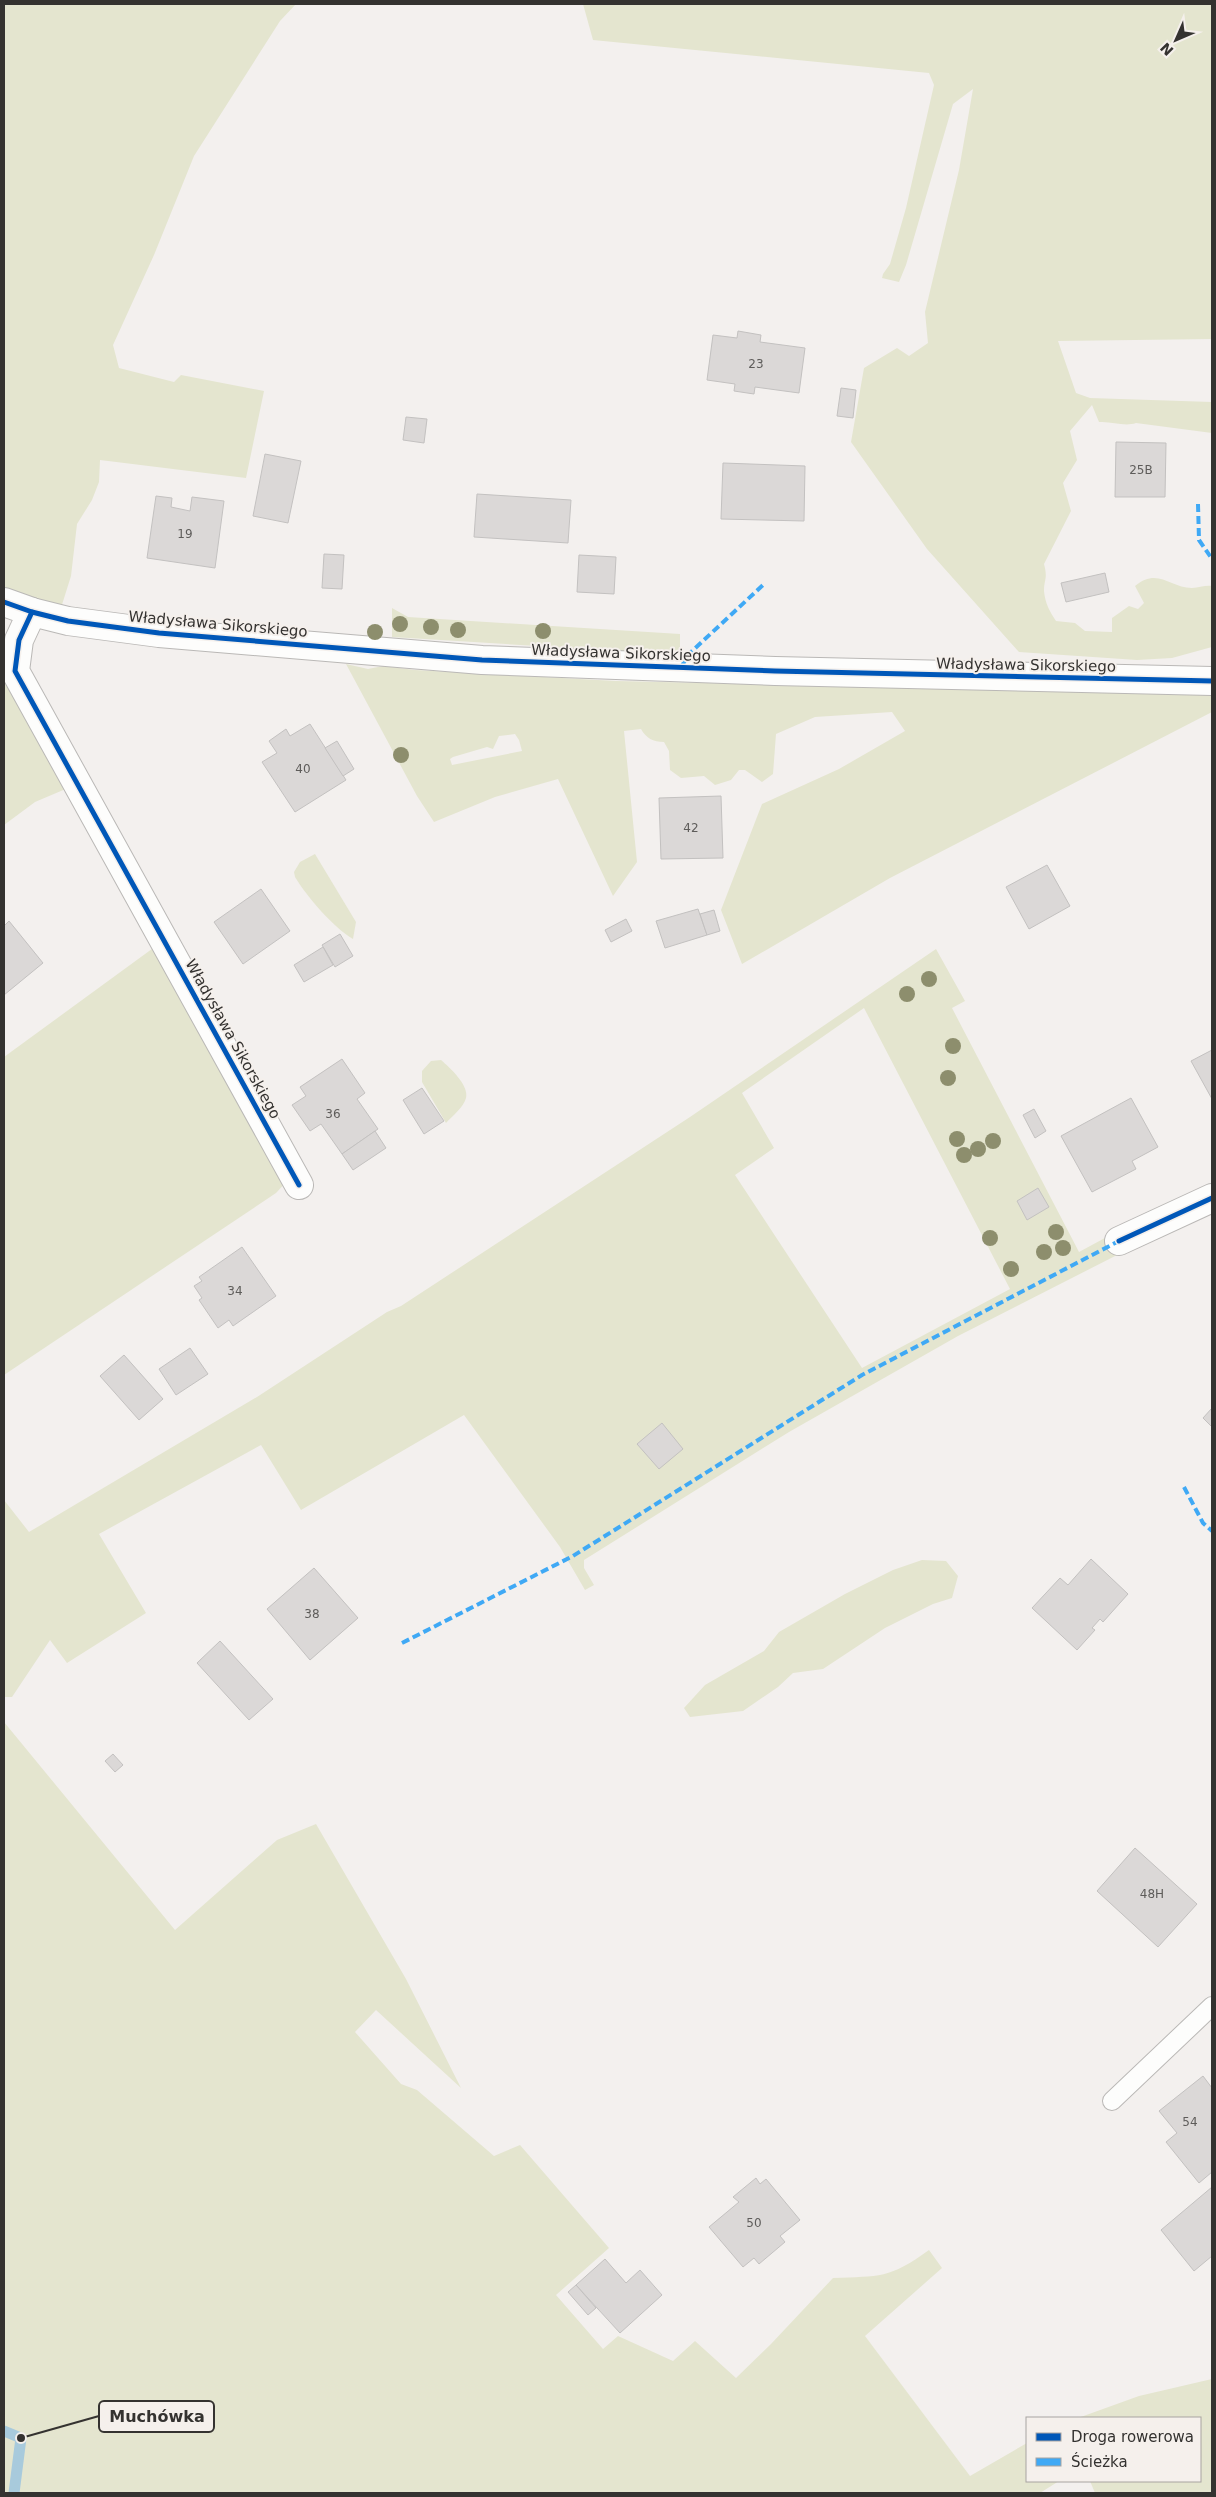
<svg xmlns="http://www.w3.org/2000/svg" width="1216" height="2497" font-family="'DejaVu Sans',sans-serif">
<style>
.green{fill:#e4e5cf;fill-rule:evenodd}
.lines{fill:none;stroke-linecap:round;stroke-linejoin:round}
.stream{stroke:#a8cadc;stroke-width:11}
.building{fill:#dbd8d7;stroke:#c3c1c0}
.service-casing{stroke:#bab8b6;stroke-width:20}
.minor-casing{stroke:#bab8b6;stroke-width:30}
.tertiary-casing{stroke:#bab8b6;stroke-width:30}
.service{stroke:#fdfdfc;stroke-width:18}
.minor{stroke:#fdfdfc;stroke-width:28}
.tertiary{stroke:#fdfdfc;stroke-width:28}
.quiet{stroke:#3fa9f5;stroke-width:4;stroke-dasharray:8 4;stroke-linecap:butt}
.cycleway-casing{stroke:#f5f0ec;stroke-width:8}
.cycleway{stroke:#0057b8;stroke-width:5}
.tree{fill:#8d8e6d}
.labels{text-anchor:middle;stroke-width:4;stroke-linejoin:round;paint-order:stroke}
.number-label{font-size:12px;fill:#5e5c5a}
.street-label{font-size:15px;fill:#343230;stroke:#f5f0ec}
.leader{fill:none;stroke:#343230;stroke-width:2}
.callout-dot{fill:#343230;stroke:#f5f0ec;stroke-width:2}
.callout{fill:#f5f0ec;stroke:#343230;stroke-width:2}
.callout-label{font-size:16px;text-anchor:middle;font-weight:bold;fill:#343230}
</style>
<rect width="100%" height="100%" fill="#f3f0ee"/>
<g class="green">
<path d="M4 4H296L280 21 194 156 154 255 113 345 119 368 174 382 181 375 264 391 246 478 100 460 99 482 92 500 77 524 71 576 60 611 4 603Z"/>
<path d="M583 4H1212V339L1058 341 1076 393 1090 398 1212 402V433L1136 423C1124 427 1112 421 1099 422L1092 405 1070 431 1077 460 1063 483 1071 511 1044 564C1048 579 1044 579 1044 591 1045 603 1050 612 1056 621L1075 623 1085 631 1112 632V618L1129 606 1138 609 1144 603 1135 586C1158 567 1170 588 1192 588 1199 588 1205 585 1212 586V647L1172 658 1137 660 1019 652 927 549 851 442 864 368 897 348 909 356 928 343 925 312 959 170 973 89 953 104 906 265 899 282 882 278 883 274 890 264 906 208 934 85 929 73 593 40Z"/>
<path d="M392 608 408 617 680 634V651L666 654 392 637Z"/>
<path d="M346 664 368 669 383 666 415 670 616 681 1212 694V712L890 878 742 964 721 910 762 804 839 769 905 731 892 712 815 717 776 734 773 774 762 782 745 770H739L731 780 715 785 704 776 681 778 670 770 669 751 664 742C653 742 646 738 641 729L624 731 637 862 613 896 558 779 495 797 434 822 417 796ZM515 734 519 740 522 751 452 765 450 759 453 757 487 747 493 749 499 736Z"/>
<path d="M4 682 68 788 35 802 4 825Z"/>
<path d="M315 854 356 922 353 939C334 928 307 897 295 877L294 872 300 862Z"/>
<path d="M156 946 289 1179 276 1193 4 1375V1057Z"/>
<path d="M936 949 965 1001 952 1008 1079 1252 1116 1232 1123 1252 958 1336 789 1432 584 1560V1568L594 1585 585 1590 560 1547 464 1415 301 1510 261 1445 99 1534 146 1613 67 1663 50 1640 12 1697H4V1500L29 1532 257 1397 387 1312 401 1306 690 1117ZM864 1008 1010 1289 862 1368 735 1175 774 1148 742 1093Z"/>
<path d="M441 1060C450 1068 469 1085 466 1098 464 1107 452 1116 446 1123L422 1082V1071L431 1061Z"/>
<path d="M922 1560 946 1561 958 1576 952 1598 933 1604 885 1628 823 1669 793 1673 778 1687 743 1711 690 1717 684 1708 705 1685 764 1651 779 1632 845 1594 893 1570Z"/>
<path d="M4 1722 175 1930 277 1840 316 1824 406 1979 461 2088 376 2010 355 2032 401 2084 417 2090 494 2156 520 2145 609 2248 556 2295 603 2349 618 2336 673 2361 695 2341 736 2378 771 2344 833 2278C880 2276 889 2279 929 2250L942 2268 865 2336 970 2476 1027 2443V2481H1059L1040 2493H4Z"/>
<path d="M1212 2379V2493H1095L1090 2481H1200V2418H1078L1139 2396Z"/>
</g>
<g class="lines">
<path class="stream" d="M4 2431 21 2438 14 2493"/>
</g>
<g class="building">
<path d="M738 331 761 335 760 342 805 348 799 393 755 387 754 394 734 391 735 384 707 380 713 335 737 338Z"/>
<path d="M841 388 856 390 853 418 837 416Z"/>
<path d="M406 417 427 419 424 443 403 440Z"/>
<path d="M1116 442 1166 443 1165 497H1115Z"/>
<path d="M265 454 301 461 288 523 253 516Z"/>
<path d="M723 463 805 466 804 521 721 519Z"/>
<path d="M477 494 571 500 568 543 474 537Z"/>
<path d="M156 496 172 498 171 507 190 511 192 497 224 501 215 568 147 558Z"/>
<path d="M324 554 344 555 342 589 322 588Z"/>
<path d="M579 555 616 557 614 594 577 592Z"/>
<path d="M1105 573 1109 592 1066 602 1061 583Z"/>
<path d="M310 724 346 780 295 812 262 762 277 753 269 741 286 729 290 736Z"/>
<path d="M337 741 354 769 343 776 325 748Z"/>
<path d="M721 796 723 858 661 859 659 798Z"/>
<path d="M1047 865 1070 906 1029 929 1006 887Z"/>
<path d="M261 889 290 931 243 964 214 922Z"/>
<path d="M698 909 707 935 665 948 656 921Z"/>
<path d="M714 910 720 931 707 935 700 914Z"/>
<path d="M626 919 632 931 611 942 605 930Z"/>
<path d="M9 921 43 963 4 995V926Z"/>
<path d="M340 934 353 956 335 967 322 945Z"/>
<path d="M323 947 333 965 304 982 294 965Z"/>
<path d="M1212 1050V1099L1191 1061Z"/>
<path d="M342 1059 365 1093 357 1099 378 1129 342 1154 321 1124 310 1131 292 1105 306 1096 300 1087Z"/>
<path d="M422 1088 444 1121 424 1134 403 1100Z"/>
<path d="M1131 1098 1158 1147 1132 1161 1136 1169 1092 1192 1061 1136Z"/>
<path d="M1034 1109 1046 1131 1035 1138 1023 1115Z"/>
<path d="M375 1131 386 1148 353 1170 342 1154Z"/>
<path d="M1038 1188 1049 1207 1027 1220 1017 1201Z"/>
<path d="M242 1247 276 1296 233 1326 229 1320 218 1328 199 1300 202 1298 194 1286 202 1281 199 1277Z"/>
<path d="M190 1348 208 1374 176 1395 159 1369Z"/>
<path d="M124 1355 163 1399 139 1420 100 1376Z"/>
<path d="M1212 1408V1427L1203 1418Z"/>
<path d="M662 1423 683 1449 659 1469 637 1444Z"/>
<path d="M1091 1559 1128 1594 1103 1622 1100 1619 1092 1628 1095 1630 1077 1650 1032 1608 1060 1578 1068 1585Z"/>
<path d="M314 1568 358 1618 310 1660 267 1609Z"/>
<path d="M220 1641 273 1699 249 1720 197 1663Z"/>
<path d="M113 1754 123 1765 115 1772 105 1761Z"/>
<path d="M1135 1848 1197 1904 1158 1947 1097 1891Z"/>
<path d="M1203 2076 1212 2088V2172L1199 2183 1166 2142 1177 2133 1159 2111Z"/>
<path d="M756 2178 760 2184 766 2179 800 2220 780 2236 785 2242 759 2264 754 2258 743 2267 709 2227 739 2202 733 2197Z"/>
<path d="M1212 2187V2256L1194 2271 1161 2230Z"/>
<path d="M605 2259 626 2283 640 2270 662 2295 620 2333 576 2285Z"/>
<path d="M576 2285 596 2308 588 2315 568 2292Z"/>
</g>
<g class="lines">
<g class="service-casing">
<path id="service" d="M1112 2101 1212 2006"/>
</g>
<g class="minor-casing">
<g id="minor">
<path d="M32 612 19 640 15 671 299 1185"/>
<path d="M1119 1241 1212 1198"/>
</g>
</g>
<g class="tertiary-casing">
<path id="tertiary" d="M4 602 32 612 68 621 159 633 482 660 775 671 1212 681"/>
</g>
<use href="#service" class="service"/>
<use href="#minor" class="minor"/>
<use href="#tertiary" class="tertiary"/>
<g class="quiet">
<path d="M1198 504 1199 540 1212 559"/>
<path d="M681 667 690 653 763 585"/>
<path d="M1184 1487 1203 1523 1212 1531"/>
<path d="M402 1643 573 1556 862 1375 1119 1241"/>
</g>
<g class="cycleway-casing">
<g id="cycleway">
<path d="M4 602 32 612 68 621 159 633 482 660 775 671 1212 681"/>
<path d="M32 612 19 640 15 671 299 1185"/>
<path d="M1119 1241 1212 1198"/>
</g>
</g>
<use href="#cycleway" class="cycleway"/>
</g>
<g class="tree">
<circle cx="400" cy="624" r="8"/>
<circle cx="431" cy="627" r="8"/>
<circle cx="458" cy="630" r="8"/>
<circle cx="543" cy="631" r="8"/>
<circle cx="375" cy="632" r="8"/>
<circle cx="401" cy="755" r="8"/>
<circle cx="929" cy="979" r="8"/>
<circle cx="907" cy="994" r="8"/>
<circle cx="953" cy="1046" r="8"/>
<circle cx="948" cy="1078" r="8"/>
<circle cx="957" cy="1139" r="8"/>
<circle cx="993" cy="1141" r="8"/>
<circle cx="978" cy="1149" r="8"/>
<circle cx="964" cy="1155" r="8"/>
<circle cx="1056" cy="1232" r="8"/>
<circle cx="990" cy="1238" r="8"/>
<circle cx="1063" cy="1248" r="8"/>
<circle cx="1044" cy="1252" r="8"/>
<circle cx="1011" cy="1269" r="8"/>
</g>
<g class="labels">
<g class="number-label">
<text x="756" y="368">23</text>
<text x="1141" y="474">25B</text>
<text x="185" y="538">19</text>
<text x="303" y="773">40</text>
<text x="691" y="832">42</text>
<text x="333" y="1118">36</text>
<text x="235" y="1295">34</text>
<text x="312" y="1618">38</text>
<text x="1152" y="1898">48H</text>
<text x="1190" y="2126">54</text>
<text x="754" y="2227">50</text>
</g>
<g class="street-label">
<text transform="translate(218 624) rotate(5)" y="5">Władysława Sikorskiego</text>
<text transform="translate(621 653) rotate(2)" y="5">Władysława Sikorskiego</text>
<text transform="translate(1026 665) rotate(1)" y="5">Władysława Sikorskiego</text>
<text transform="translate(233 1039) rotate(61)" y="5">Władysława Sikorskiego</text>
</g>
</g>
<path class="leader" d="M21 2438L99 2416"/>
<circle class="callout-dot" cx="21" cy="2438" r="5"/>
<rect class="callout" x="99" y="2401" width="115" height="31" rx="5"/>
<g class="callout-label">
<text x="157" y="2422">Muchówka</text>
</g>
<rect width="1216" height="2497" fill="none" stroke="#343230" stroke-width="10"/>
<rect x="1026" y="2417" width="175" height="65" fill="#f5f0ec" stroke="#a8a4a1"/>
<rect x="1036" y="2433" width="25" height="8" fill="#0057b8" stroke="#a8a4a1"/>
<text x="1071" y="2442" font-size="15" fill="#343230">Droga rowerowa</text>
<rect x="1036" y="2458" width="25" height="8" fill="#3fa9f5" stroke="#a8a4a1"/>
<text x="1071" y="2467" font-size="15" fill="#343230">Ścieżka</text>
<g transform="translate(1176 40) rotate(225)" stroke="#f5f0ec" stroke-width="4" paint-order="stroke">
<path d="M0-4L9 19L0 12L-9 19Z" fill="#343230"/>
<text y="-8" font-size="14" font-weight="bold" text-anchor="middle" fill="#343230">N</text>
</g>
</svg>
